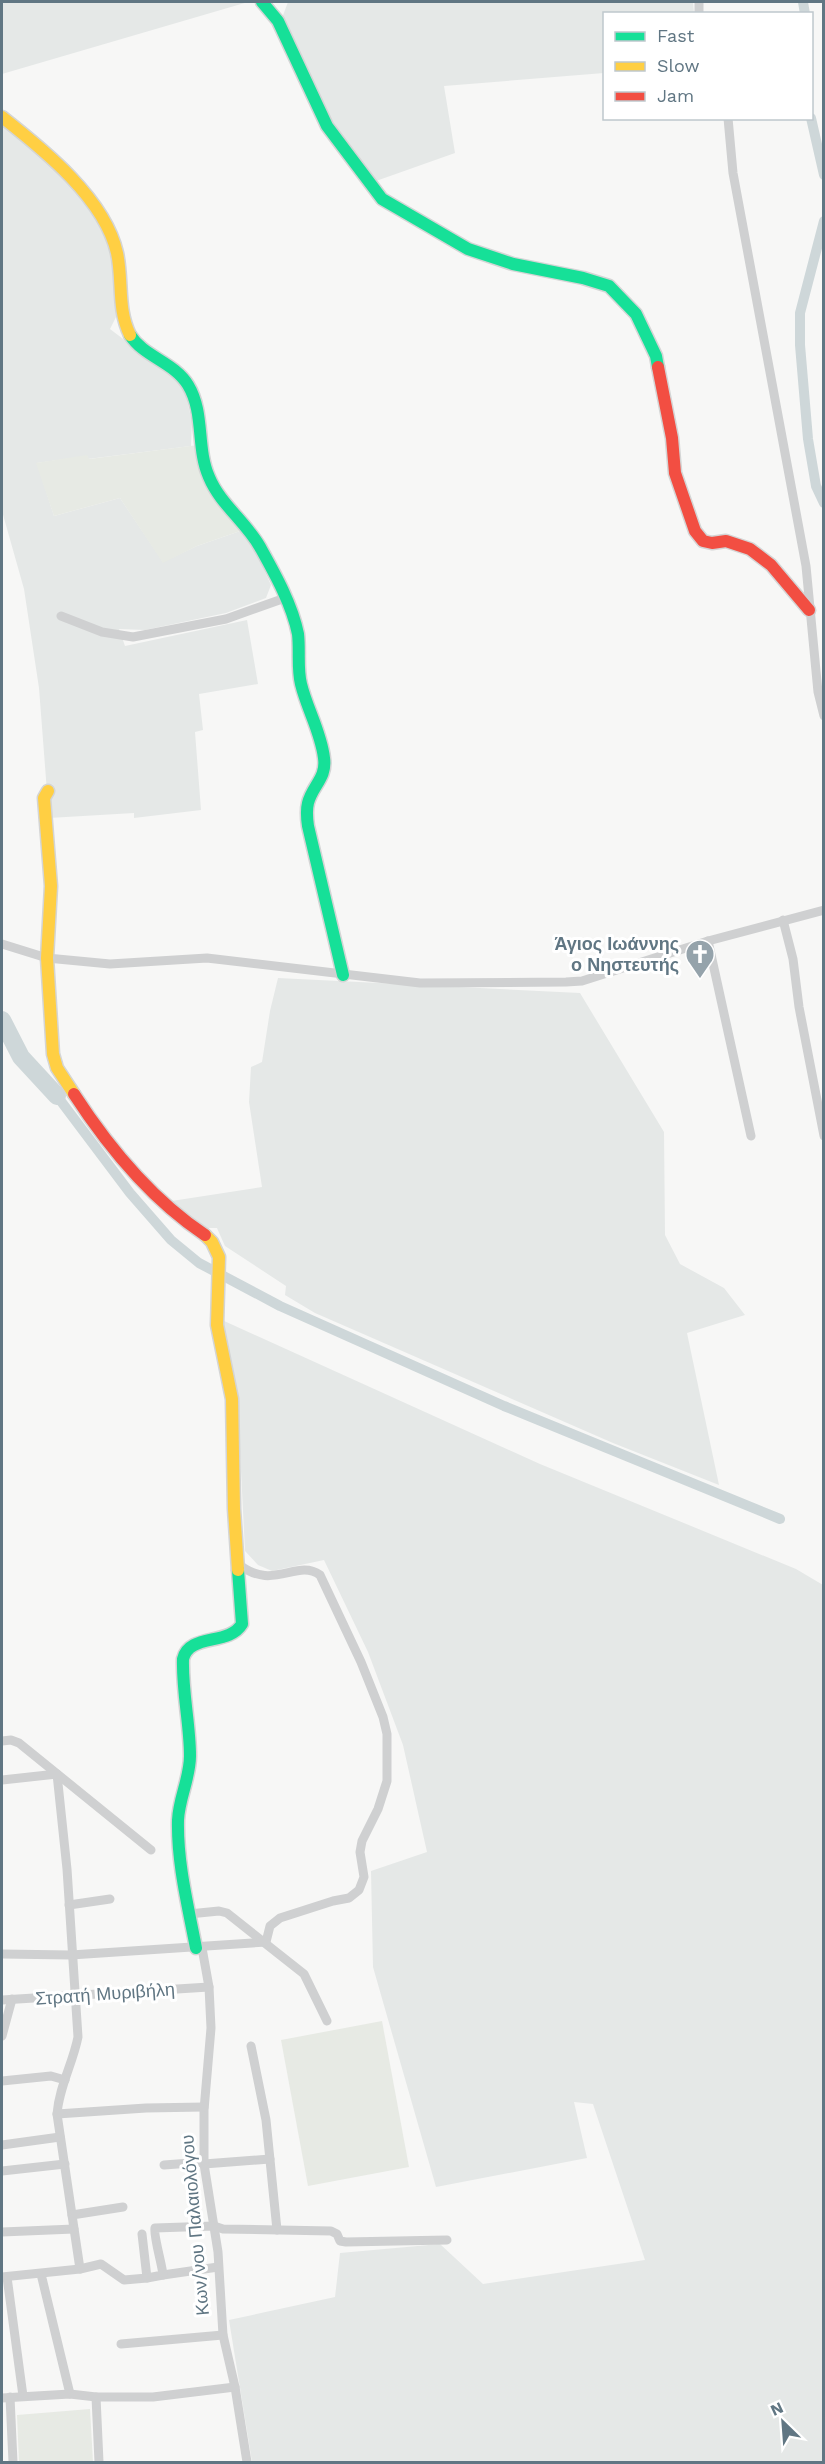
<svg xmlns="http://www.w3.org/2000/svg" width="825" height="2464" font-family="'Work Sans',sans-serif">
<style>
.built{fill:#e5e8e7}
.green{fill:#e7eae4}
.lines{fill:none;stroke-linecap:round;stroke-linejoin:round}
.canal{stroke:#ced7d9;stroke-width:10}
.river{stroke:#ced7d9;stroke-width:18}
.fast-casing{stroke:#d4d5d5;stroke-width:15}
.slow-casing{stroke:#d4d5d5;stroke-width:15}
.jam-casing{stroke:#d4d5d5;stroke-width:15}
.street{stroke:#cfd0d1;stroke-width:9}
.fast{stroke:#16e098;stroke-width:12}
.slow{stroke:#ffcf43;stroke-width:12}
.jam{stroke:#f24e42;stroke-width:12}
.labels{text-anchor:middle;stroke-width:6;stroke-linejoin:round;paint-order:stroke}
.poi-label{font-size:18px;font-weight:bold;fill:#607683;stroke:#fff;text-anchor:end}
.street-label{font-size:18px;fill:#607683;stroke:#fff}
</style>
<rect width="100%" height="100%" fill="#f7f7f6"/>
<g class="built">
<path d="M2 2H248L2 74Z"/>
<path d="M288 2H693L694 13 604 14V73L444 86 455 153 376 181 324 111 282 18Z"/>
<path d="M2 122 13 130 73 187 94 216 105 234 111 252 117 315 110 329 177 380 185 391 192 422 191 446 88 459 87 456 37 463 54 516 120 498 163 562 197 546 243 530 256 552 271 585 266 598 226 613 145 630 119 629 125 646 247 620 258 684 199 694 203 730 195 732 201 810 134 818V813L49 818 39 688 24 589 2 511Z"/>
<path d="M278 978 580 993 664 1132 665 1235 680 1264 724 1288 745 1315 687 1333 719 1485 613 1443 315 1313 285 1295 286 1286 225 1246 217 1228H200L165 1202 262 1187 249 1102 251 1067 262 1062 270 1011Z"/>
<path d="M222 1320 540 1464 796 1569 823 1585V2462H252L229 2320 335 2297 340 2253 440 2244 483 2284 645 2260 593 2104 574 2102 587 2158 436 2187 373 1967 371 1871 427 1852 403 1745 368 1652 324 1560 272 1571 258 1565 245 1551 237 1391 223 1338Z"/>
</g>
<g class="green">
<path d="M198 445 243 530 197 546 163 563 120 498 54 516 36 463 87 455 89 459Z"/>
<path d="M382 2021 409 2167 308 2186 281 2040Z"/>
<path d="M90 2409 93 2462H19L17 2415Z"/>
</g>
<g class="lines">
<g class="canal">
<path d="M803 2 805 14"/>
<path d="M811 118 824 175"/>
<path d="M824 221 800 313V345L808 439 816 486 824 503"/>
<path d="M57 1096 130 1193 171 1240 199 1263 280 1306 504 1406 780 1519"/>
</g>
<path class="river" d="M2 1020 21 1057 57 1096"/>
<g class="fast-casing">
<g id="fast">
<path d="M262 2 278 21 327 126 382 199 468 249 513 264 583 278 609 286 636 314 656 356 658 367"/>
<path d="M130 335C144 357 174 362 188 385 205 413 196 448 209 477 220 504 246 522 260 547 275 574 292 604 298 634 300 651 297 668 301 684 307 709 321 732 324 758 327 778 312 786 308 803 306 811 307 819 308 826L343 975"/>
<path d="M196 1948C188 1906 177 1863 178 1820 179 1798 190 1778 190 1756 190 1724 182 1692 183 1659 189 1633 229 1646 242 1624L238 1570"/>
</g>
</g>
<g class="slow-casing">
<g id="slow">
<path d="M2 117C44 150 105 199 117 253 123 280 117 309 130 335"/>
<path d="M48 791 44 798 51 886 47 958 53 1054 57 1068 74 1094"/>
<path d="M205 1235 212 1242 219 1257 217 1325 232 1399 234 1509 238 1570"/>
</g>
</g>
<g class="jam-casing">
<g id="jam">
<path d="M658 367 672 438 675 473 695 531 703 541 712 543 726 541 750 549 771 565 809 610"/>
<path d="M74 1094C109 1148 151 1199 205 1235"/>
</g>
</g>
<g class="street">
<path d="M699 2V14"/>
<path d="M728 118 733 173 806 566 818 692 824 716"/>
<path d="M61 616 102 632 133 637 226 619 285 598"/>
<path d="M783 920 793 959 799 1007 824 1136"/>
<path d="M708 941 751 1136"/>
<path d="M2 944 47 958 110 964 207 958 420 983 566 982 582 981 708 941 824 910"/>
<path d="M2 1741 11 1740 19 1743 151 1850"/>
<path d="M2 1780 57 1774 67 1869 78 2037C73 2063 59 2087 57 2114L80 2269"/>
<path d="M69 1905 110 1899"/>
<path d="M189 1914 219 1911 227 1913 304 1974 327 2021"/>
<path d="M202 1948 209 1987 211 2028 204 2110V2164L218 2252 223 2335 235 2387 247 2462"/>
<path d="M2 1954 71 1955 266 1942 270 1926 280 1918 333 1901 349 1898 359 1890 364 1877 360 1852 362 1841 378 1809 387 1781V1734L383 1717 361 1662 320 1575C296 1558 273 1593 237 1563"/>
<path d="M2 2000 209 1987"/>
<path d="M2 2036 12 1999"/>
<path d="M251 2046 266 2120 277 2230"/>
<path d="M2 2081 51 2076 65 2080"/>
<path d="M57 2114 146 2108 204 2107"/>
<path d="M2 2145 60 2137"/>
<path d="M204 2164 270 2159"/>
<path d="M164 2165 204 2162"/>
<path d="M2 2171 65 2164"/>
<path d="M72 2215 123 2207"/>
<path d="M2 2232 74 2229"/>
<path d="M41 2274 70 2394"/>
<path d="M163 2275 218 2267"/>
<path d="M2 2277 80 2269 101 2264 124 2280 147 2278 142 2234"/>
<path d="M7 2277 23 2396"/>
<path d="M147 2278 163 2275C162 2264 153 2234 155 2228L214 2226 223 2229 331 2231 337 2234 340 2241 346 2242 447 2240"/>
<path d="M121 2344 223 2335"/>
<path d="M10 2397 13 2462"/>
<path d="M96 2397 99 2462"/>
<path d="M2 2398 70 2394 96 2397H153L235 2387"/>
</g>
<use href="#fast" class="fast"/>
<use href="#slow" class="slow"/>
<use href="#jam" class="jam"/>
</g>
<defs>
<g id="church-pin" transform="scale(1.5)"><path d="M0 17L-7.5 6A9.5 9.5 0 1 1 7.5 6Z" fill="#95a3ab" stroke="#fff"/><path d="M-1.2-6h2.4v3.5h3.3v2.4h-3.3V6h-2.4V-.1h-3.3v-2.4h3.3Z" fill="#fff"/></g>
</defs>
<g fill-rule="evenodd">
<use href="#church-pin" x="700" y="954"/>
</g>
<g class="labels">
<g class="poi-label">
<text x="679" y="950">Άγιος Ιωάννης<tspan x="679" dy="21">ο Νηστευτής</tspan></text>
</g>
<g class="street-label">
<text transform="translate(105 1994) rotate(-4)" y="6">Στρατή Μυριβήλη</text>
<text transform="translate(195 2225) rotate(-95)" y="6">Κων/νου Παλαιολόγου</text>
</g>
</g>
<rect width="825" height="2464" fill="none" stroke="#607683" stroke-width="6"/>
<rect x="603" y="12" width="210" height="108" fill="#ffffff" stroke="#bfc8cd" stroke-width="1.5"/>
<rect x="615" y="32" width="30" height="9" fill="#16e098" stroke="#bfc8cd" stroke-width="1.5"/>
<text x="657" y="42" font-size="18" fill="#607683">Fast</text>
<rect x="615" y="62" width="30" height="9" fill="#ffcf43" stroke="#bfc8cd" stroke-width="1.5"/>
<text x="657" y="72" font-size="18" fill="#607683">Slow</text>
<rect x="615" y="92" width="30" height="9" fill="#f24e42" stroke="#bfc8cd" stroke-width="1.5"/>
<text x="657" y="102" font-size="18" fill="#607683">Jam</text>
<g transform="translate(783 2422) rotate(335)" stroke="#ffffff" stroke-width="4.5" paint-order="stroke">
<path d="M0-4.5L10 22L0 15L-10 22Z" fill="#607683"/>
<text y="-9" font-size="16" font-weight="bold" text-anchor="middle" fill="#607683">N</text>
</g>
</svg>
